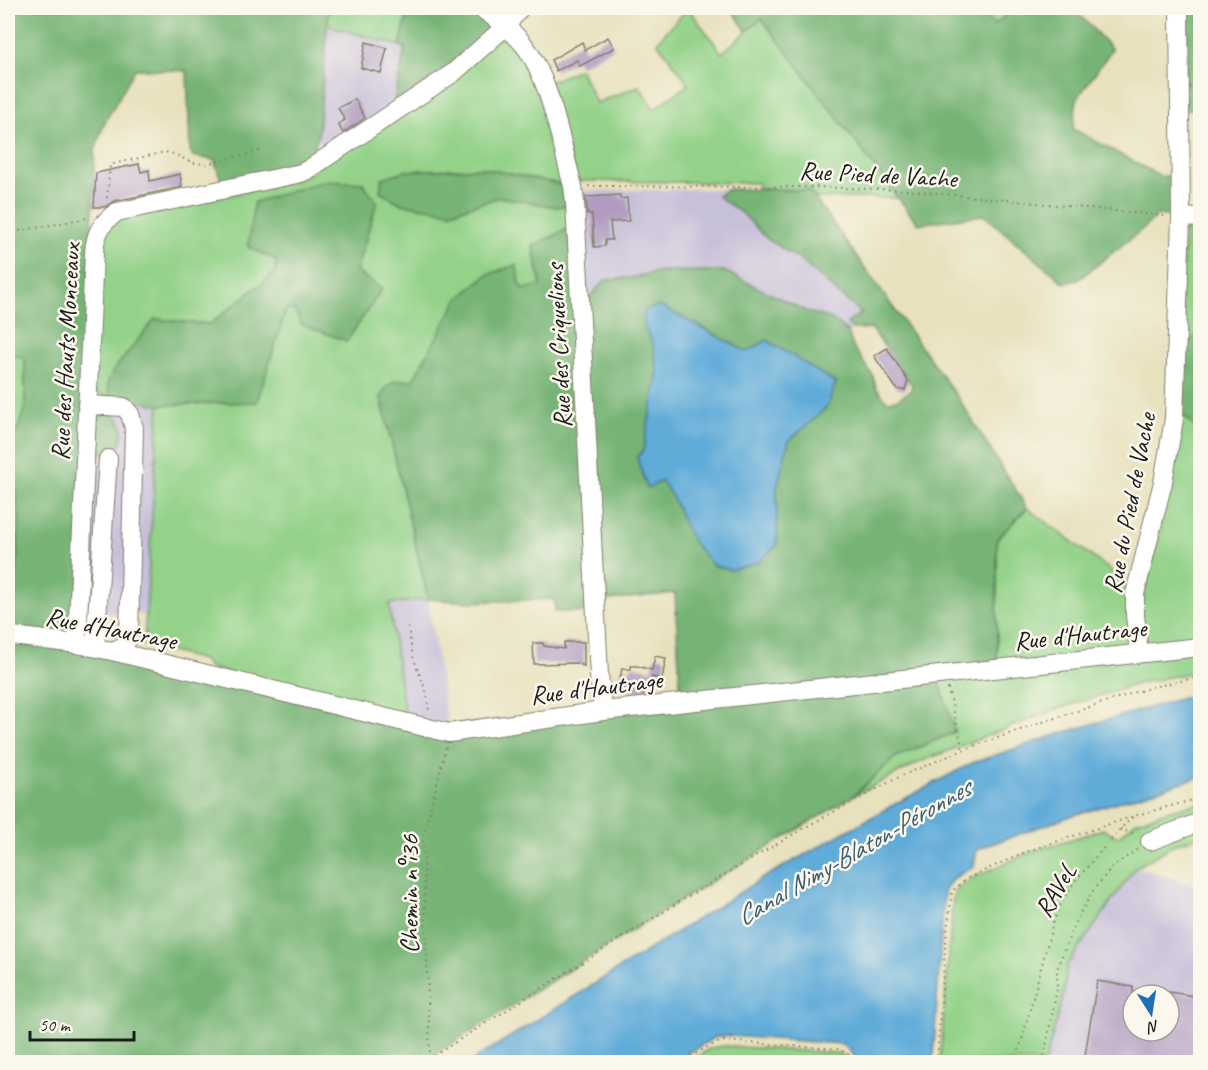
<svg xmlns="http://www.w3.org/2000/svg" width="1208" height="1070" font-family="Caveat,sans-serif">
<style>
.industrial{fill:#c7c0d9;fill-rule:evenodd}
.green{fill:#93d288;stroke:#587752;stroke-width:1.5}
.forest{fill:#76b474;stroke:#496848;stroke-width:1.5;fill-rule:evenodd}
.water{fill:#61acd9;stroke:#3e647a;stroke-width:1.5}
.building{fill:#b19bc1}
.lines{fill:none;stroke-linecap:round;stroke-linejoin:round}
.minor-casing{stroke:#827e6c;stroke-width:20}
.path{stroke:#827e6c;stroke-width:2;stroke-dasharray:1.5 4.5;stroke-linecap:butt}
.minor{stroke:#fff;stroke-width:18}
.labels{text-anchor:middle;stroke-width:5;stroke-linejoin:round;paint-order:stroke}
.street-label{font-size:26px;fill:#1c1c1c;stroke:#fbf7ec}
.water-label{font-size:27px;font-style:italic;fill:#3b5d71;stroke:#fbf7ec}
</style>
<rect width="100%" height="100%" fill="#fbf7ec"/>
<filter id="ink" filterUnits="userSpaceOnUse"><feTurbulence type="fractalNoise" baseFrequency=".0167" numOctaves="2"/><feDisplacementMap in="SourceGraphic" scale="12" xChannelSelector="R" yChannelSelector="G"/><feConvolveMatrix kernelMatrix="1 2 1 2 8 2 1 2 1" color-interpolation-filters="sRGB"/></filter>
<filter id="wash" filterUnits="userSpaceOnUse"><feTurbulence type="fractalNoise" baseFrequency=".008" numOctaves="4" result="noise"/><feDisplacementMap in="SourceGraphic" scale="24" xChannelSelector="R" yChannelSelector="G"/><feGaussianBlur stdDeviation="1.35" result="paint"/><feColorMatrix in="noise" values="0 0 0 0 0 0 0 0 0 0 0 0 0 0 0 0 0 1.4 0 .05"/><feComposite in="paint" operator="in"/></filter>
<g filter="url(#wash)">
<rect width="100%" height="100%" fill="#e8e1bd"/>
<g class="industrial">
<path d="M327 25 405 48 393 105 323 149 318 137Z"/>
<path d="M728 189 719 196 744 215 766 238 799 259 861 313 847 322 852 329 848 332 832 319 808 312 661 271 630 278 605 280 588 299 579 191Z"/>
<path d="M88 389 109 397 159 405 146 615 77 610Z"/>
<path d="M428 599 448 728 405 718 389 603Z"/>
<path d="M1135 867 1200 887V1062H1045L1064 993 1067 965ZM1133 995H1169V1031H1133Z"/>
</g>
<g class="green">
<path d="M329 8H409L400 46 327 25Z"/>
<path d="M688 8 722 53 762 18 898 198H815L809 190 758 189V183L576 181 549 82 580 69 596 103 639 86 654 109 689 84 657 42Z"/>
<path d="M979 8H1015L994 25Z"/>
<path d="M506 38 534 69 564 185 483 168 405 171 382 179 380 192 402 203 451 212 500 197 557 207 569 205 570 228 533 246 541 285 522 290 516 265 487 275 458 299 413 380 393 381 381 397 428 599 389 604 405 718 210 668 203 660 144 645 159 405 257 401 286 310H295L356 271 376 202 276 261 275 273 210 324 155 320 108 382 109 397 92 391 98 256 111 221 301 179 500 39Z"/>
<path d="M1186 224 1200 225V671L1140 683 1054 710 922 761 853 796 896 757 955 732 936 671 997 664V539L1027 508 1130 585 1143 600 1160 529Z"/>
<path d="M8 354 25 358V408L13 442V478L19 520 14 619 8 620Z"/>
<path d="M1200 803V836L1175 844 1135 868 1067 965 1064 993 1045 1062H940L953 899 958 888 973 878 1028 853 1103 829 1118 837 1135 822 1167 811Z"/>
<path d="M725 1046 837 1053 843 1055 851 1062H688L711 1048Z"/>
</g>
<g class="forest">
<path d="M8 8H329L318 136 309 165 223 186 214 160 193 156 190 150 187 71 135 69 104 124 95 150 77 644 426 728 681 703 675 593 591 602 590 612H555L554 599 470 602 428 599 381 397C389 379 395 381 413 380L458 299 487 275 516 265 522 290 541 285 533 246 570 228 588 299 605 280 630 278 661 271H724L808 312 832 319 848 332 853 347 873 376 876 388 887 401 896 400 911 390 912 385 872 329H852L847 323 861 313 799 259 766 238 744 215 718 196 728 189 809 190 960 401 1027 508 997 539V664L936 671 955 732 896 757 853 796 673 905 422 1062H8V644L13 636 19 520 13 478V442L25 408V358L8 354V268C15 254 15 246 8 232ZM696 324 747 352 827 407 789 441 777 487V545L671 495 662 481 647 487 637 458 643 451 658 372 653 345 644 326Z"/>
<path d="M409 8H475L486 19 490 32 436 75 393 106 405 48 400 46Z"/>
<path d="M731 8H979L994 25 1015 8H1073L1112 49 1077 99 1073 129 1160 176 1175 177V217L1157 215 1145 227 1078 280 1064 283 984 215 918 224 762 19 746 31Z"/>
<path d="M1184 8H1200V109L1186 110Z"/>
<path d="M483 168 564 185 569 205 557 207 500 197 451 212 402 204 380 192 382 178 405 171Z"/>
<path d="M325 181 363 183 377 202 356 271 382 289 347 341 302 325 295 310H286L257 402 159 405 109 397 108 382 113 371 155 319 210 324 275 273 276 260 248 247 254 202Z"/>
<path d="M1200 334V432L1181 413 1183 346Z"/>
<path d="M107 412C130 420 123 436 117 455L93 451C94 435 91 420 107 412Z"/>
</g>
<g class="water">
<path d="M660 306 747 352 767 340 836 383 827 407 789 441 777 487V545L759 562 731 570 713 565 693 542 671 495 662 481 647 488 637 457 643 451 658 372 653 345 644 326V310Z"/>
<path d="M1200 695V777L1068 817 977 849 974 867C960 874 949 878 944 893L933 1062H859L843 1044 730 1036 716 1037 672 1062H470L763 878 895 804 972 763 1062 733 1182 698Z"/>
</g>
<g id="blocks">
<g class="building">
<path d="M608 37 614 48 580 66 577 60 556 71 551 60 582 42 585 50Z"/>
<path d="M366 42 387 48 381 73 361 68Z"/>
<path d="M355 99 365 118 343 133 338 124 345 120 338 108Z"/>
<path d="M139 164 141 172 149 170 150 181 180 174 182 187 115 201 105 207H94L96 173Z"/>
<path d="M620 195V199L627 198 629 221 610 222 612 240H605V246L594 247 592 214H587L586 197Z"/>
<path d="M887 348 908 381 905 390H900L896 388 874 356Z"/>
<path d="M564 642H584V666L577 663 534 664 533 643H543L544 646 564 649Z"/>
<path d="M655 656 666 658 662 679 652 677 649 695 628 691 629 687 622 686 620 681 622 668 631 670V666H637L652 670Z"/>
<path d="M1097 981 1133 987V1031H1169V992L1200 997V1062H1084Z"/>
</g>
</g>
</g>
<g filter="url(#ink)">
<use href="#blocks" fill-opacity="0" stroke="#827e6c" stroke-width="1.5"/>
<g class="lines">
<g class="minor-casing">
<g id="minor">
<path d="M481 8C497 19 512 30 524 45 550 78 561 144 573 186L575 203 599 675 603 711"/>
<path d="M1181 217 1200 218"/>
<path d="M87 405 124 407 130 414 134 428 129 637 124 646 112 651"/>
<path d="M8 637 13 636 77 644 112 651 449 733 603 711 1200 647"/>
<path d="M77 644 94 253C95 234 101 223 117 212L301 173 309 169 453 73 506 26 520 8"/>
<path d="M95 647 108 459"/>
<path d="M1139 653 1135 615V594L1163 482 1174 419 1181 217 1179 8"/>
<path d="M1150 841 1200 822"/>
</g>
</g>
<g class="path">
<path d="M588 186 813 187 907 190 1166 216"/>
<path d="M107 198 110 166 113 164 165 152 174 154 193 163 206 164 264 150"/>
<path d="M8 235 19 231 87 218"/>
<path d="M408 627 413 657 426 691 429 711"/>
<path d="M948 688 963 750"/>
<path d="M1120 829 1137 835"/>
<path d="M430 1058 423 838 446 747"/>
<path d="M424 1062 682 900 802 829 901 776 963 750 1040 723 1152 687 1200 677"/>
<path d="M680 1062 709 1046 723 1041 839 1049 851 1056 856 1062"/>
<path d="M937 1062 945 949 952 891 968 878 1025 852 1134 816"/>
<path d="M1016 1062 1053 923 1061 903 1075 881 1120 829 1134 816 1200 798"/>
<path d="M1043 1062 1057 989V969L1076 920 1093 891 1112 867 1138 849"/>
</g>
<use href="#minor" class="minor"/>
</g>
</g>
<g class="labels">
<g class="street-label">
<text transform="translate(878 174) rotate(3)" y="9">Rue Pied de Vache</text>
<text transform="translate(558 346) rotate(-93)" y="9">Rue des Criquelions</text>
<text transform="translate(65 352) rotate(-87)" y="9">Rue des Hauts Monceaux</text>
<text transform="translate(1129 503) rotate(-79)" y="9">Rue du Pied de Vache</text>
<text transform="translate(111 628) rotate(11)" y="9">Rue d'Hautrage</text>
<text transform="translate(1080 634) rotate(-6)" y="9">Rue d'Hautrage</text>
<text transform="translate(596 687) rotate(-7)" y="9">Rue d'Hautrage</text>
<text transform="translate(1055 890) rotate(-60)" y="9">RAVeL</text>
<text transform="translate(409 894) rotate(-90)" y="9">Chemin n°i36</text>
</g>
<g class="water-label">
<text transform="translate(853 852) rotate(-30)" y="9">Canal Nimy-Blaton-Péronnes</text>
</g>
</g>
<rect width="1208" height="1070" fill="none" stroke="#fbf7ec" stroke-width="30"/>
<g transform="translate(1151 1013) rotate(168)"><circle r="28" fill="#fbf7ec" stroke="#a29f99" stroke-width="1.5"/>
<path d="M0-4.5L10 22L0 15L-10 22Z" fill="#1f6fb2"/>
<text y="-9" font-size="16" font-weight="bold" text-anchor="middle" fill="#1c1c1c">N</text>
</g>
<path d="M30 1031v9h104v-9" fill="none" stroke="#1c1c1c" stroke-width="3"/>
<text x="39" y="1031" font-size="18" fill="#1c1c1c" stroke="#fbf7ec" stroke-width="4.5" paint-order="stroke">50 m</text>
</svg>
